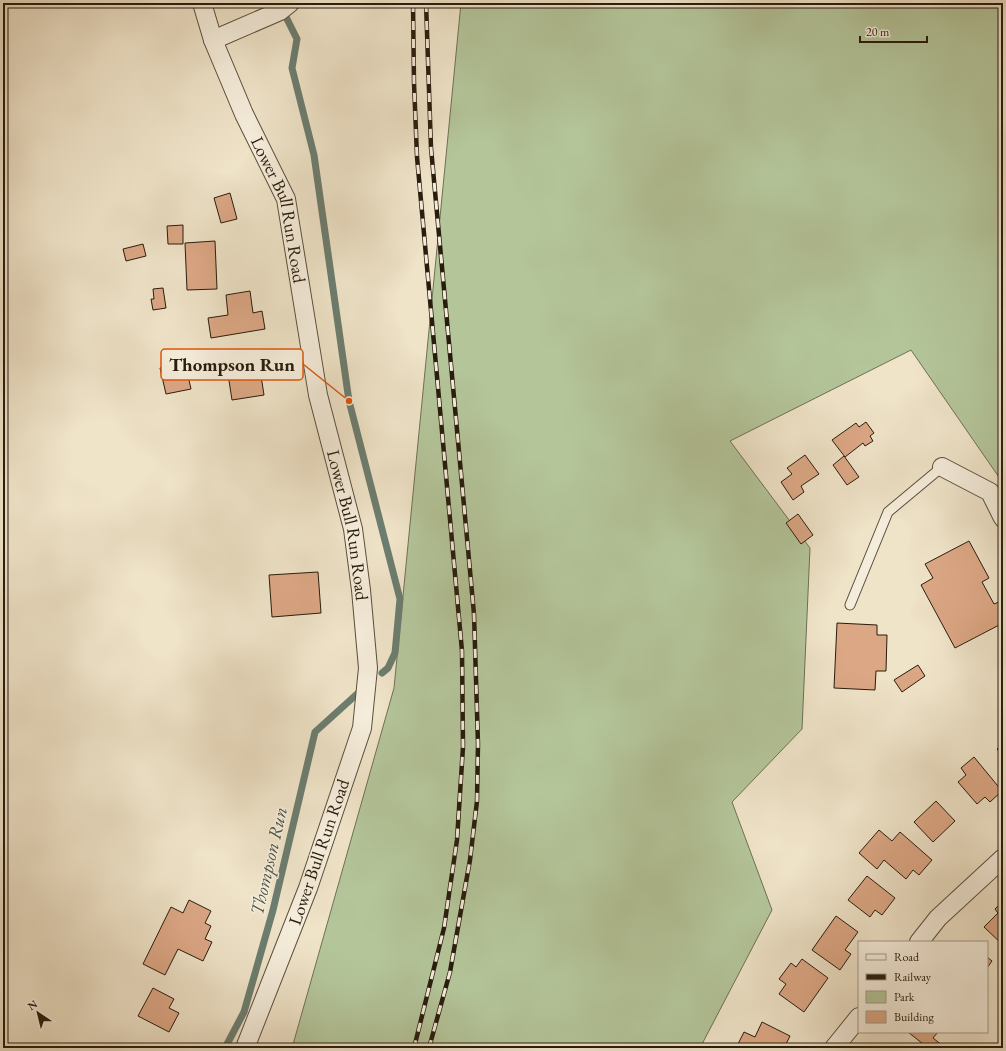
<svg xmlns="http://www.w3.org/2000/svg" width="1006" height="1051" font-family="'EB Garamond',serif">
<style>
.green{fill:#b4c59a;stroke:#6e7054}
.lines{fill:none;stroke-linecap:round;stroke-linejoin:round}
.stream{stroke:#6c7d6f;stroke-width:7}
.building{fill:#dca785;stroke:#281c0d}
.lane-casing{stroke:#5a4e3c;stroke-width:11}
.street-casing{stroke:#5a4e3c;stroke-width:20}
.lane{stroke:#f5eddb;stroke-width:9}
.street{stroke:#f5eddb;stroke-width:18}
.rail-casing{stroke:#281c0d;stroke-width:4.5}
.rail{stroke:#f5eddb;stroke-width:3;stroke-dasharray:9;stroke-linecap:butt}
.labels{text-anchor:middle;stroke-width:3;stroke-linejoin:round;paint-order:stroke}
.street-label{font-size:18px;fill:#281c0d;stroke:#f5eddb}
.water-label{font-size:19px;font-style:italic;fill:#505546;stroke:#f5eddb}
.leader{fill:none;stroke:#de560c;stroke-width:1.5}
.callout-dot{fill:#de560c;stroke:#f5eddb;stroke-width:1.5}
.callout{fill:#f5eddb;stroke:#de560c;stroke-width:1.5}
.callout-label{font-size:19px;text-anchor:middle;font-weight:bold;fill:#281c0d}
</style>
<rect width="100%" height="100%" fill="#efe3c8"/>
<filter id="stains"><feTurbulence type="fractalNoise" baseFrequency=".005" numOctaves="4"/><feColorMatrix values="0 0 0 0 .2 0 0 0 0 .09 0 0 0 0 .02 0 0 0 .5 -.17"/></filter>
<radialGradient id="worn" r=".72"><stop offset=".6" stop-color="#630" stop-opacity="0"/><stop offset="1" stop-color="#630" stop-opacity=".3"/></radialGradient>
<path class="green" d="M461 3H1003V483L911 350 730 441 810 548 802 729 732 802 772 910 700 1048H292L394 688Z"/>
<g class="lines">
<g class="stream">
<path d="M282 9 297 39 292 68 314 155 349 401 400 599 395 653 388 668 382 673"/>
<path d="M225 1048 244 1012 273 910 315 732 357 694"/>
</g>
</g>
<g class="building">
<path d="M230 193 237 219 221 223 214 198Z"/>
<path d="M183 225V244H168L167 226Z"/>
<path d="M215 241 217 289 187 290 185 243Z"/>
<path d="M143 244 146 256 126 261 123 249Z"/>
<path d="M163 288 166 308 153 310 151 299H154L153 289Z"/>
<path d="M250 291 253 313 262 311 265 329 211 338 208 318 228 315 226 295Z"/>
<path d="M185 362 191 389 166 394 160 368Z"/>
<path d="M259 363 264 395 232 400 227 368Z"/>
<path d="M866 422 874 433 870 436 873 441 865 446 863 443 845 457 832 440 856 423 859 427Z"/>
<path d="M805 455 819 474 801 486 804 492 793 500 781 482 792 474 787 468Z"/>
<path d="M844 456 859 477 847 485 833 465Z"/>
<path d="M798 514 813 535 801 544 786 523Z"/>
<path d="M969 541 989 578 982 582 994 604 1001 601 1003 606V623L955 648 921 585 933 578 925 564Z"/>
<path d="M318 572 321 613 272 617 269 575Z"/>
<path d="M837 623 877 625V635H887L886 671H876L875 690 834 688Z"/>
<path d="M918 665 925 676 902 692 894 680Z"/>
<path d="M1003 744V756L997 749Z"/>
<path d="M974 757 1002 791 990 802 985 797 977 804 958 782 966 775 961 768Z"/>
<path d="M936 801 955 821 933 842 914 822Z"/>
<path d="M879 830 892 841 900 832 932 860 919 875 913 870 906 879 884 860 877 869 859 853Z"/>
<path d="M867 876 895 898 882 915 875 910 870 917 848 900Z"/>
<path d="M189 900 211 911 205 923 211 926 205 939 212 942 203 961 178 949 165 975 143 964 171 907 183 913Z"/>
<path d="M1003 901V945L984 927 998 913 995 909Z"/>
<path d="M836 916 858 932 845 950 851 954 840 970 812 950Z"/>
<path d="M987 957 992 961 987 968Z"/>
<path d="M802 959 828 978 804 1012 779 994 786 984 779 979 791 963 796 967Z"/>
<path d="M153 988 174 999 169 1008 179 1013 169 1032 138 1016Z"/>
<path d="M762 1022 790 1036 784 1048H736L744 1032 755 1037Z"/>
<path d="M908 1032H938L933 1038 943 1046 941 1048H928Z"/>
</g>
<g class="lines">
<g class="lane-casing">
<path id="lane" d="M850 605 888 512 942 467"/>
</g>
<g class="street-casing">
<g id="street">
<path id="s1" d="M202 3 213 40 244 114 286 199 318 395 353 529 361 590 368 668 362 728 308 888 245 1048"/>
<path d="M213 40 280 11 290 3"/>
<path d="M942 467 990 492 1003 518"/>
<path d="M919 942 938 918 1003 858"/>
<path d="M834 1048 859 1017"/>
</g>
</g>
<use href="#lane" class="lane"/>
<use href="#street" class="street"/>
<g class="rail-casing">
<g id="rail">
<path d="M413 3 414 83 417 157 462 651 463 747 457 840 444 928 414 1048"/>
<path d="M426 3 431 148 474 614 478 744 477 801 470 860 450 972 429 1048"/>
</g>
</g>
<use href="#rail" class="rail"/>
</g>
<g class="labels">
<g class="street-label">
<text dy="6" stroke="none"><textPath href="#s1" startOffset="222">Lower Bull Run Road</textPath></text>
<text dy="6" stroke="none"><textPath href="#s1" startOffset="546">Lower Bull Run Road</textPath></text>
<text transform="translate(319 852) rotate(-71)" y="6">Lower Bull Run Road</text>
</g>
<g class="water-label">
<text transform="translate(268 861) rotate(-77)" y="7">Thompson Run</text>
</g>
</g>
<path class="leader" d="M349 401L303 364"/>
<circle class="callout-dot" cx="349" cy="401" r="4"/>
<rect class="callout" x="161" y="349" width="142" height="31" rx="4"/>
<g class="callout-label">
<text x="232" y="371">Thompson Run</text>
</g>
<rect width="1006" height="1051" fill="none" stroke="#efe3c8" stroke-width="16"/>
<rect x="4" y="4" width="998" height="1043" fill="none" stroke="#281c0d" stroke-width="2"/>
<rect x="8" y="8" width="990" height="1035" fill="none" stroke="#281c0d"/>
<rect x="858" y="941" width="130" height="92" fill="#f5eddb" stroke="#a39989"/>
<rect x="866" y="954" width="20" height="6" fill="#f5eddb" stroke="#a39989"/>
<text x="894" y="961" font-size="12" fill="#281c0d">Road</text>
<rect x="866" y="974" width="20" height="6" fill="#281c0d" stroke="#a39989"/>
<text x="894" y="981" font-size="12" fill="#281c0d">Railway</text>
<rect x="866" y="991" width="20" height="12" fill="#b4c59a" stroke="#a39989"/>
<text x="894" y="1001" font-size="12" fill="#281c0d">Park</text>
<rect x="866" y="1011" width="20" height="12" fill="#dca785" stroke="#a39989"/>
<text x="894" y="1021" font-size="12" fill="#281c0d">Building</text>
<g transform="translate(38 1013) rotate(325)" stroke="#f5eddb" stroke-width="3" paint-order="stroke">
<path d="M0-3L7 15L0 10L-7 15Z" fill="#281c0d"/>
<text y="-6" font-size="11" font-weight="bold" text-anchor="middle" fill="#281c0d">N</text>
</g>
<path d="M860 36v6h67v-6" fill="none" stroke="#281c0d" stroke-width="2"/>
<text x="866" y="36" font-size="12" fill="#281c0d" stroke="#f5eddb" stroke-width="3" paint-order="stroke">20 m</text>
<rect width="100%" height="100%" filter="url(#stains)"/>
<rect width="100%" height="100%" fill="url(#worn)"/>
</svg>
